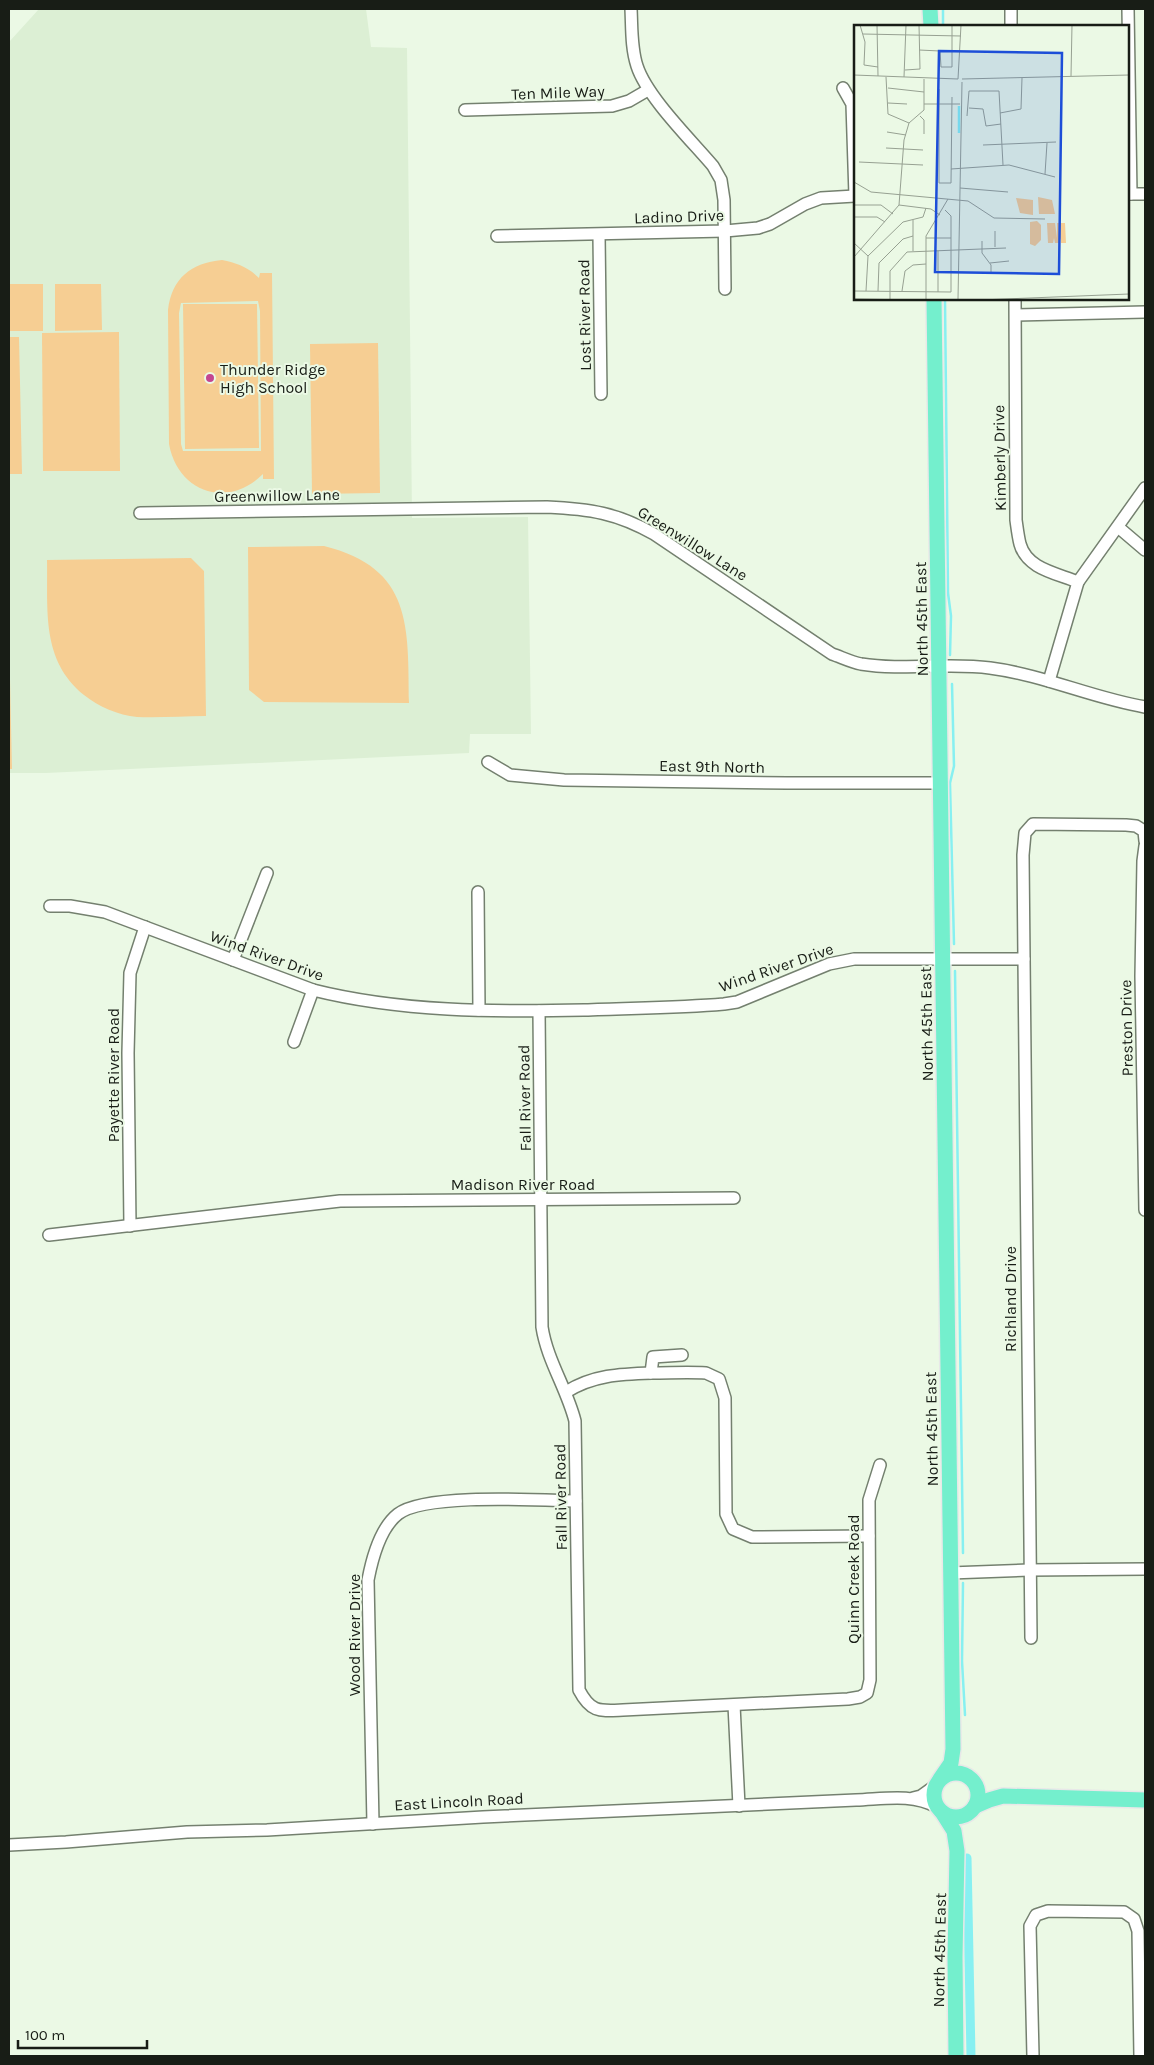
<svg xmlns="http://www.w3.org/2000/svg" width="1154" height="2065" font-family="Karla,sans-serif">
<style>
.built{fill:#dcefd4}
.green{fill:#f6ce93;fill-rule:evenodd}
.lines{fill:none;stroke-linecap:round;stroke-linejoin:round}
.stream{stroke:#87f0f1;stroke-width:2.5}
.canal{stroke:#87f0f1;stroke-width:9}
.minor-casing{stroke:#74806f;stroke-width:14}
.major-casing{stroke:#e8e8e8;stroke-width:18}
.minor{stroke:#fff;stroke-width:11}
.major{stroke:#74efcd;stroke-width:15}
.poi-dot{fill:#c44591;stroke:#ebf9e5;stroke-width:2}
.labels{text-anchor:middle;stroke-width:4;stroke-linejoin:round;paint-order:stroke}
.street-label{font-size:16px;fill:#181d16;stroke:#ebf9e5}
.poi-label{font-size:16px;fill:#181d16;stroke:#ebf9e5;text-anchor:start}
.inset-river{fill:none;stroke:#87f0f1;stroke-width:2.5}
.inset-road{fill:none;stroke:#97a192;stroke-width:1}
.view{fill:#1d4ed8;fill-opacity:0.15;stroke:#1d4ed8;stroke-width:2.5}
.inset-edge{fill:none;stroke:#181d16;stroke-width:2.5}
</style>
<rect width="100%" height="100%" fill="#ebf9e5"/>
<path class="built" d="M39 9H366L371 47 407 48 412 518 528 517 531 734H470L469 753 46 773H9V42Z"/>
<g class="green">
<path d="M222 260C237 263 248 267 259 278L260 273H272L274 479H263V474C228 509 178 493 169 444L168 310C172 278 191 263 222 260ZM258 301 260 311 261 451H183L181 444 179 313 181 303Z"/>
<rect x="9" y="284" width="34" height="47"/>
<path d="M55 284H101L102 330 55 331Z"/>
<path d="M183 304H257L259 448 185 449Z"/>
<path d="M119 332 120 471H43L42 333Z"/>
<path d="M9 337H19L22 474H9Z"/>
<path d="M378 343 380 493 312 494 310 344Z"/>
<path d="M324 546C413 568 408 627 409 703L264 702 249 690 248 547Z"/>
<path d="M191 558 204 571 206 716C183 716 160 718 137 717 118 715 99 707 84 695 41 660 48 611 47 560Z"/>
<path d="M9 677 10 679 12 769H9Z"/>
</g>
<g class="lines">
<g class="stream">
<path d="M943 9V26"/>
<path d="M945 299 948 593 951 616 950 655"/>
<path d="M952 684 954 766 950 783 954 944"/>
<path d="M955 971 963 1553"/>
<path d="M963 1583 962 1661 965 1715"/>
</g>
<path class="canal" d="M967 1858 971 2056"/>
<g class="minor-casing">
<g id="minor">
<path d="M631 9C632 28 631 48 637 66 647 97 691 140 713 166L721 180 724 200 725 289"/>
<path d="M1011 9V26"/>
<path d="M1128 9 1131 194"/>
<path d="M843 88 852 104 855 196"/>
<path d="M465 110 612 106 629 101 648 90"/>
<path d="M1128 194H1145"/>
<path d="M599 235 601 394"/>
<path d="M497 236 725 231 758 228 770 224 805 204 821 198 855 196"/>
<path d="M1015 299 1016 520C1017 527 1018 536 1020 544 1027 569 1056 573 1078 582"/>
<path d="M1016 315 1145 312"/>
<path d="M140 513 547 507C590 509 617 513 654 534L832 654C841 657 851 662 861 664 904 671 948 662 990 668 1044 675 1092 698 1145 707"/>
<path d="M1118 527 1145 550"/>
<path d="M1049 681 1078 582 1145 488"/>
<path d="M488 762 510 775 564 780 787 783H940"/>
<path d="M1145 846 1143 861 1141 976 1145 1210"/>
<path d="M478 892 479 1010"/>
<path d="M50 906H70L105 912 313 990C401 1012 494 1012 584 1010 630 1008 677 1008 724 1004L737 1002 829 964 854 959H1024"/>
<path d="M233 960 267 873"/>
<path d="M539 1011 542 1327C547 1360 567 1389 575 1421L579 1690C591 1713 600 1711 623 1710L848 1699 860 1697 867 1693 870 1680 869 1500 880 1465"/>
<path d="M294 1042 313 990"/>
<path d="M130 1226 128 1053 130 973 145 927"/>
<path d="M49 1235 340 1201 734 1198"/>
<path d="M651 1373 653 1357 682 1355"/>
<path d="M566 1392C593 1375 620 1374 652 1373 670 1373 688 1372 706 1373L719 1379 725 1398 726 1514 733 1529 752 1537 869 1536"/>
<path d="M950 1573 1029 1570 1145 1569"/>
<path d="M1031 1638 1024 959 1023 855 1025 833 1033 824 1126 825 1136 826 1144 831 1145 841"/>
<path d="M734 1705 739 1806"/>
<path d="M913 1798 921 1796 935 1786"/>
<path d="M373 1824 368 1580C372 1559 380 1528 398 1514 425 1493 538 1500 576 1501"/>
<path d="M9 1845 66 1842 187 1832 267 1830 483 1817 856 1800C884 1799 912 1793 937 1807"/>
<path d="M1033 2056 1030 1926 1036 1915 1048 1911 1124 1912 1134 1919 1138 1931 1140 2056"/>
</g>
</g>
<g class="major-casing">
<g id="major">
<path d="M930 9 931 26"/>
<path d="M934 299 953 1749 951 1763 940 1779"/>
<circle cx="956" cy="1795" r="22"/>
<path d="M975 1806 989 1800 1003 1796 1145 1800"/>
<path d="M942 1812 954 1831 957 1851 955 1957 956 2056"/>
</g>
</g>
<use href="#minor" class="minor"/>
<use href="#major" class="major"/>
</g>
<circle class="poi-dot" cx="210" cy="378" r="5"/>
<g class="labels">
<g class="street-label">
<text transform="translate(558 92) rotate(-2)" y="6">Ten Mile Way</text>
<text transform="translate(679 216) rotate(-2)" y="6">Ladino Drive</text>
<text transform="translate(584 315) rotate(-91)" y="6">Lost River Road</text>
<text transform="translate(999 458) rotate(-91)" y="6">Kimberly Drive</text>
<text transform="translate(277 495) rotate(-1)" y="6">Greenwillow Lane</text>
<text transform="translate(693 543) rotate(32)" y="6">Greenwillow Lane</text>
<text transform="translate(921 619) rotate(-91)" y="6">North 45th East</text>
<text transform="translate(712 766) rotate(1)" y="6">East 9th North</text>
<text transform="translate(267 955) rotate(20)" y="6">Wind River Drive</text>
<text transform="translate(776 967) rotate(-19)" y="6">Wind River Drive</text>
<text transform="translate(926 1024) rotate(-91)" y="6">North 45th East</text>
<text transform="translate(1126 1028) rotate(-91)" y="6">Preston Drive</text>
<text transform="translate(113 1075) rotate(-90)" y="6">Payette River Road</text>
<text transform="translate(524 1098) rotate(-91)" y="6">Fall River Road</text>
<text x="523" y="1190">Madison River Road</text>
<text transform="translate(1010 1299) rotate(-90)" y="6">Richland Drive</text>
<text transform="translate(931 1429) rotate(-91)" y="6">North 45th East</text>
<text transform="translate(560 1497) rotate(-91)" y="6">Fall River Road</text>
<text transform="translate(853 1579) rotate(-90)" y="6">Quinn Creek Road</text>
<text transform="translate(354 1635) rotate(-90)" y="6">Wood River Drive</text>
<text transform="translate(459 1801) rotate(-3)" y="6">East Lincoln Road</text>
<text transform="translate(939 1950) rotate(-89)" y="6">North 45th East</text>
</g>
<g class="poi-label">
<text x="220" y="375">Thunder Ridge<tspan x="220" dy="18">High School</tspan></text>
</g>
</g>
<g transform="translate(854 25)">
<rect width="275" height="275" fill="#ebf9e5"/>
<path d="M184 172 198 175 201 189H185ZM162 173 179 175V190L166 188ZM183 196 187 200V215L181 221 176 219V197ZM193 198H201L203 213V198H211L212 218H207V213L205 218H201L200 213 199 218H194Z" fill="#f6ce93"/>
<path class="inset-river" d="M105 108V81"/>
<path class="inset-road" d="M6 0 11 17 10 40 24 42M23 0 24 51M9 9 107 11M65 25 86 26 87 42H98V0M51 45 66 44 65 0M0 50 104 54M217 51 218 0M32 52 34 89 55 98M50 52 52 0M104 54 107 0M108 54 275 50M34 63 70 67M85 64V158H97L98 72M34 78 53 79M70 79H106M115 83 129 84 132 101 147 99M146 88 167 84 168 53M66 91 70 95V109M113 91 115 66H145L149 140M33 107 52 110M129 120 202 117M32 123 69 125M5 137 69 140M97 144 155 140 201 152M191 149 193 118M0 157 17 167 114 176 140 193 191 194M106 163 154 167M0 180H27L39 189M45 180 77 184 86 190M0 192H23L31 197M59 195V226M72 213H97M128 216V228L137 240V249M0 218 14 231M141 222V206M0 232 45 180 50 115 55 98 70 85V54M136 238 155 236M0 266 97 267V191L91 185M12 266 14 231 49 197 69 192 72 183M24 266 25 238 49 214 59 211M48 266 51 246 59 240 72 239M84 267V226M0 274 61 275M104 274 108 57M36 275V246L53 227 152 223M72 275V211L94 174M126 275 275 269"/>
<path class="view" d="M85 26 208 28 205 249 81 247Z"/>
<rect width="275" height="275" class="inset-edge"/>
</g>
<rect width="1154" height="2065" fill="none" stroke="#181d16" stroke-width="20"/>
<path d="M18 2040v8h129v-8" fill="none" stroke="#181d16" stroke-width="2.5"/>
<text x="25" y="2040" font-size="15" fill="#181d16" stroke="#ebf9e5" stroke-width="4" paint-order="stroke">100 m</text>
</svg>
